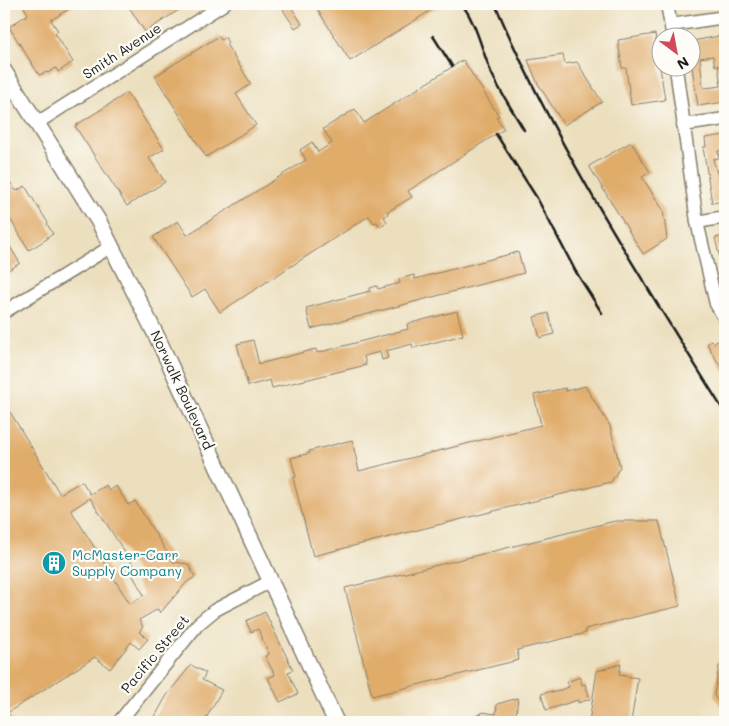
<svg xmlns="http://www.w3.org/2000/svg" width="729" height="726" font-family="Mali,sans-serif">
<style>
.building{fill:#e0ac6a;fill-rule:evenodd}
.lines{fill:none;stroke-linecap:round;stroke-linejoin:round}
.minor-casing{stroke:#847e6d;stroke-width:15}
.major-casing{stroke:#847e6d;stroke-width:18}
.minor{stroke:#fff;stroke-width:12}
.major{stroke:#fff;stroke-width:15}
.rail{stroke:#1c1c1c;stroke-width:2.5}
.labels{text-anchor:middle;stroke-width:4.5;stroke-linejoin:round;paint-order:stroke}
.street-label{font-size:14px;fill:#1c1c1c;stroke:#fdfcf7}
.culture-label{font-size:14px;fill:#0d838f;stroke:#fdfcf7;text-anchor:start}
</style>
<rect width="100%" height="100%" fill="#fdfcf7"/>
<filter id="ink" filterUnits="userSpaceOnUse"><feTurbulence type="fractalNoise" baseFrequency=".02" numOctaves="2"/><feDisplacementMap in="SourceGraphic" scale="10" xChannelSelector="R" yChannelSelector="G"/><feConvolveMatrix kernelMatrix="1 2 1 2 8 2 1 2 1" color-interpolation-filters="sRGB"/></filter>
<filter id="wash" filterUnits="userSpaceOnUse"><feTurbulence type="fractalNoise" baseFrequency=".0096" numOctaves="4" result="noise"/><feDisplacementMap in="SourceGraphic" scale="20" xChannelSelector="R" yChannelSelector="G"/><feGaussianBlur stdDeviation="1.12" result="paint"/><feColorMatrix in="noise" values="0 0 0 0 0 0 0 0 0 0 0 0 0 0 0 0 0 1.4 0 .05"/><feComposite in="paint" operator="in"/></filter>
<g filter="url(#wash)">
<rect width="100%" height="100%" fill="#ecdfbe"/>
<g id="blocks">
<g class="building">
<path d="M29 4H77L51 20 58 31 55 33 73 62 58 72 56 68 48 73 47 72 39 75 9 27 28 14 24 7Z"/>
<path d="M127 4H188L145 32Z"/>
<path d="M314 4H441L350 61Z"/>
<path d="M290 5 302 24 295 28 283 10Z"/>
<path d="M655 34 665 100 631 105 626 68H622L618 40Z"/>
<path d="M725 35V51L723 52 725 65V93H724L725 102 698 106 692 67V41ZM713 56 715 66 718 65 721 86 705 88 703 87 700 58Z"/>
<path d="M219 36 221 40 225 37 228 43 226 44 251 84 236 94 256 125 206 157 155 76Z"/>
<path d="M563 55 565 64 577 62 602 102 564 125 537 82 528 60Z"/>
<path d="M463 60 499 116 496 117 504 129 408 191 412 197 387 212 388 214 384 217 387 222 380 227 377 222 374 223 369 216 220 312 205 289 192 297 153 237 178 221 187 235 306 160 300 150 312 142 318 152 332 143 323 129 355 109 364 123Z"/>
<path d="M127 93 164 149 149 158 165 182 127 206 75 126Z"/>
<path d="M725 135V150L718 151 719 158 713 159 718 177 725 175V201L712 203 703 147H706L705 138Z"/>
<path d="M631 142 650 172 642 177 663 210 667 239 643 254 589 166Z"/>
<path d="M10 182 16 191 25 186 48 223 47 224 53 234 47 237V239L29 250 4 209V186Z"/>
<path d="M725 236V267H722L715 238Z"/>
<path d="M4 237 20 263 4 273Z"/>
<path d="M518 252 524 273 311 329 306 308 370 291V288L377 286 378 289 400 283 399 279 414 275 415 279Z"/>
<path d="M457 311 463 335 413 348 412 344 386 351 388 358 382 360 380 352 364 356 366 365 272 388 270 380 248 386 237 344 253 340 259 364 316 349 317 353 408 329 407 324Z"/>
<path d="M548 313 554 334 540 338 534 317Z"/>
<path d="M712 340 714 343 720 340 725 348V374L707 344Z"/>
<path d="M585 386 610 426 620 467 611 482 313 556 293 478 296 477 291 458 310 453 309 451 352 440 359 471 541 425 534 395 565 388 566 391Z"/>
<path d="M4 402 60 494 82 481 90 494 106 485 109 490 116 486 128 505 135 501 173 562 188 564 195 577 187 582 160 613 158 609 139 620 143 627 139 632 148 639 139 649 131 642 110 669 95 657 7 713 13 722H4ZM90 498 138 573 133 576 144 595 130 604 71 510Z"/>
<path d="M615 521H659L680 606 585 629 586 633 517 650 519 660 372 696 345 588Z"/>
<path d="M265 612 293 670 288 672 298 694 280 702 268 678 275 675 265 656 269 654 258 629 251 632 246 621Z"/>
<path d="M725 662V714L714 695 719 666Z"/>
<path d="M621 664 619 675 638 678 631 722H589L597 671Z"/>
<path d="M191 665 206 673 202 680 222 690 204 722H152L167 695Z"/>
<path d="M580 677 582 685 585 684 590 699 578 703V700L546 710 541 694 552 691V693L569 687 567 682Z"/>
<path d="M518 698 515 722H476L478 714 481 715 482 712 496 714 497 704Z"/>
</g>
</g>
</g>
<g filter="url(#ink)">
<use href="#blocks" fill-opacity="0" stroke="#847e6d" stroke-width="1"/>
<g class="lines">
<g class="minor-casing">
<g id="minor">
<path d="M667 4 673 38"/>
<path d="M671 25 725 17"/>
<path d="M676 68 697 222 716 304 725 319"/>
<path d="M37 123 224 4"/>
<path d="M683 125 725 119"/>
<path d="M697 222 725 217"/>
<path d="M4 312 112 246"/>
<path d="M119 722 198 624 215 610 271 581"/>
</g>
</g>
<g class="major-casing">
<path id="major" d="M4 71 99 222 158 339 336 722"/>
</g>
<use href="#minor" class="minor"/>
<use href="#major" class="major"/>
<g class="rail">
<path d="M462 4C477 25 481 48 491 72 500 92 513 111 524 130"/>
<path d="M495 4C557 149 642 279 725 413"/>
<path d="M433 36 452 66"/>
<path d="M496 134 537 198 576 272 602 313"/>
</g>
</g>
</g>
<defs>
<g id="building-disc" transform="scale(1.25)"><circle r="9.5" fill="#0f9aa8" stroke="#fdfcf7"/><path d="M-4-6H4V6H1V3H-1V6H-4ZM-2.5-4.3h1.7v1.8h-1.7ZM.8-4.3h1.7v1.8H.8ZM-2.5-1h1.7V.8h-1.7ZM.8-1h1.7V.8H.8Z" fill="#fff"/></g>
</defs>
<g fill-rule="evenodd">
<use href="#building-disc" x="54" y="563"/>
</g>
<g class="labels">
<g class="street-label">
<text transform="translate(122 51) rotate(-33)" y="5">Smith Avenue</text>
<text transform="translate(182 390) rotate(65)" y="5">Norwalk Boulevard</text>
<text transform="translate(155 654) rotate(-50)" y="5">Pacific Street</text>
</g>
<g class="culture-label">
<text x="72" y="560">McMaster-Carr<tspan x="72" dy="16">Supply Company</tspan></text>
</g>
</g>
<rect width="729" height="726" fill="none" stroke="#fdfcf7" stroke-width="20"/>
<g transform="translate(676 52) rotate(148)"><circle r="24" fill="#fdfcf7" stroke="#a3a29f"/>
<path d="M0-4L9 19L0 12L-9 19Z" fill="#d1495b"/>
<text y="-8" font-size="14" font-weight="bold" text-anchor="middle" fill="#1c1c1c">N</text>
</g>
</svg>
